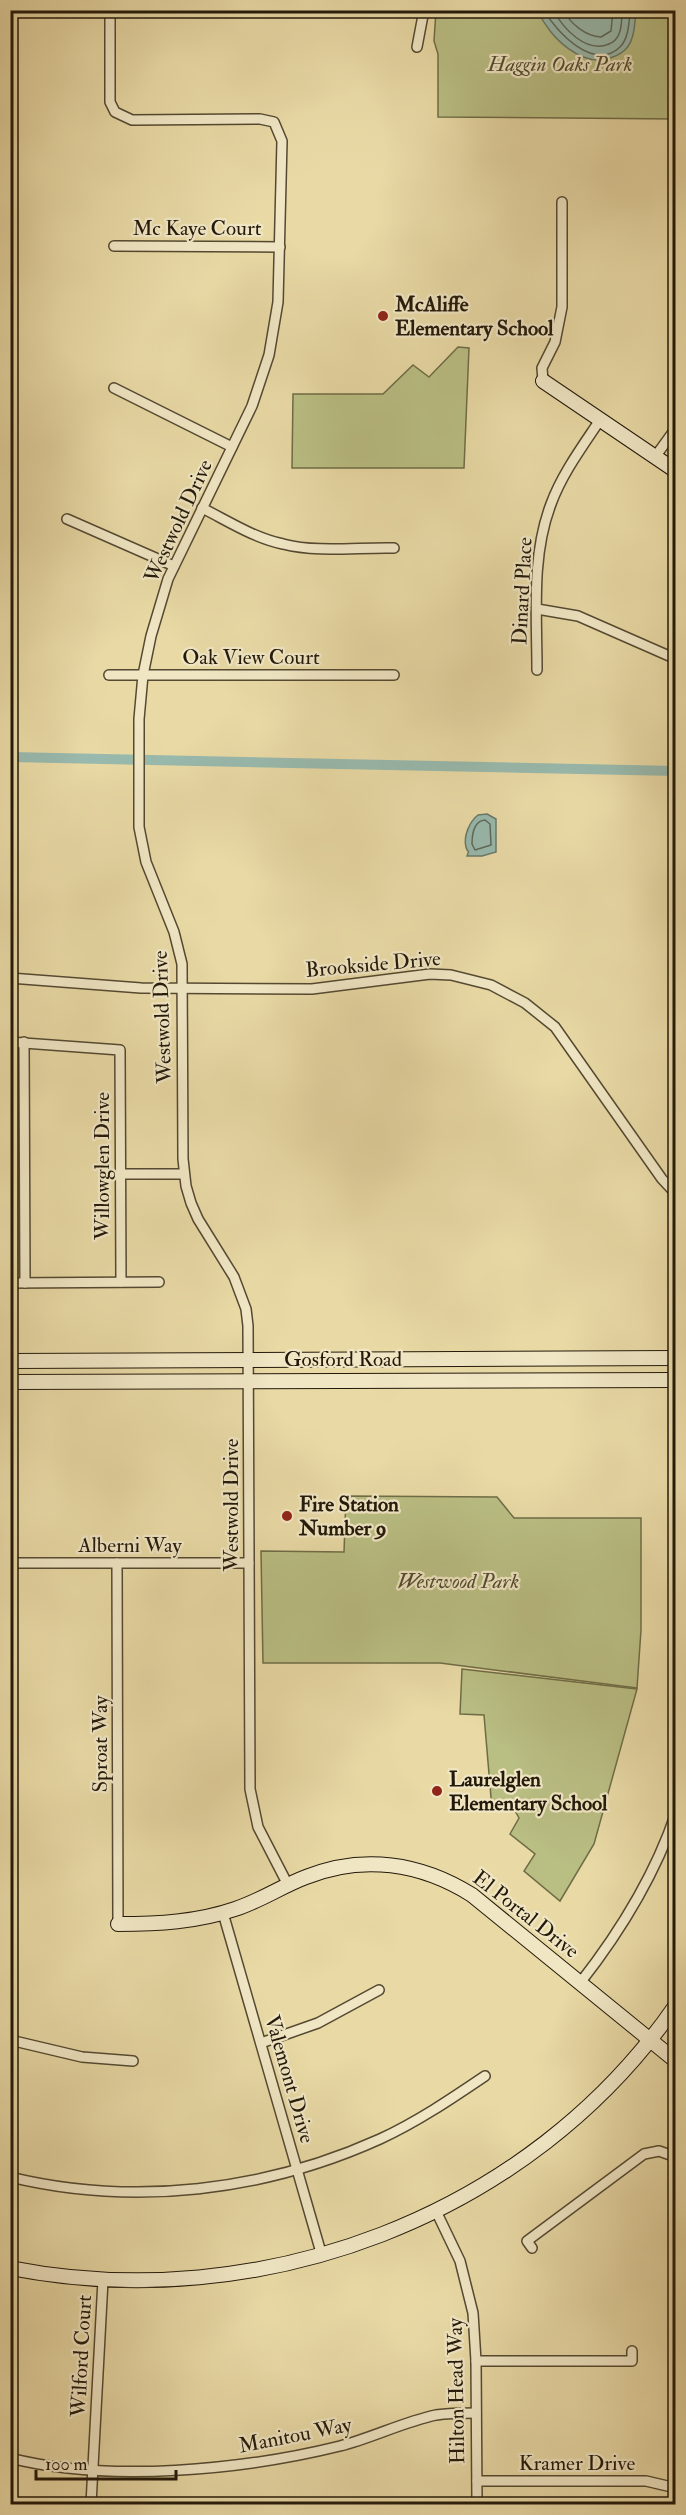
<svg xmlns="http://www.w3.org/2000/svg" width="686" height="2515" font-family="'IM FELL Double Pica',serif">
<style>
.green{fill:#b9be83;stroke:#6e6c46;stroke-width:1.5}
.water{fill:#98b9ad;stroke:#69796c;stroke-width:1.5}
.lines{fill:none;stroke-linecap:round;stroke-linejoin:round}
.shore{stroke:#5e695c;stroke-width:1.5}
.canal{stroke:#98b9ad;stroke-width:10}
.street-casing{stroke:#544931;stroke-width:12}
.secondary-casing{stroke:#23190a;stroke-width:16}
.street{stroke:#f0e6c4;stroke-width:9}
.secondary{stroke:#f0e6c4;stroke-width:14}
.poi-dot{fill:#8f2418;stroke:#f0e6c4;stroke-width:2}
.labels{text-anchor:middle;stroke-width:4.5;stroke-linejoin:round;paint-order:stroke}
.park-label{font-size:21px;font-style:italic;fill:#504b2e;stroke:#f0e6c4}
.street-label{font-size:21px;fill:#23190a;stroke:#f0e6c4}
.poi-label{font-size:21px;font-weight:bold;fill:#23190a;stroke:#f0e6c4;text-anchor:start}
</style>
<rect width="100%" height="100%" fill="#e8d9a5"/>
<filter id="stains"><feTurbulence type="fractalNoise" baseFrequency=".00333" numOctaves="4"/><feColorMatrix values="0 0 0 0 .2 0 0 0 0 .09 0 0 0 0 .02 0 0 0 .5 -.17"/></filter>
<radialGradient id="worn" r=".72"><stop offset=".6" stop-color="#630" stop-opacity="0"/><stop offset="1" stop-color="#630" stop-opacity=".3"/></radialGradient>
<g class="green">
<path d="M436 11H675V119L438 117V54L434 41Z"/>
<path d="M458 347 469 348 464 468H292L293 394H383L413 365 429 377Z"/>
<path d="M346 1496 497 1497 514 1518H641V1630L637 1688 440 1663H263L261 1551 344 1552Z"/>
<path d="M462 1669 637 1689 594 1844 560 1901 524 1871 535 1854 510 1834 519 1818 514 1809H492L484 1715 460 1714Z"/>
</g>
<g class="water">
<path d="M538 11H636C635 19 635 30 632 38 629 48 623 53 613 57 583 70 549 37 538 11Z"/>
<path d="M487 814 496 819V852L482 856H467C470 847 468 855 466 847 463 836 470 821 478 815Z"/>
</g>
<g class="lines">
<g class="shore">
<path d="M544 10C556 32 594 72 620 47 629 38 629 22 630 10"/>
<path d="M553 10C563 28 586 54 609 44 614 42 617 39 619 34 622 27 622 18 622 10"/>
<path d="M563 10C571 24 585 36 601 37L611 31 613 10"/>
<path d="M485 820 490 824 491 845 475 850 472 844C472 834 474 821 485 820Z"/>
</g>
<path class="canal" d="M10 757 676 771"/>
<g class="street-casing">
<g id="street">
<path d="M110 10V102L115 112 132 120 260 119 274 122 282 141 278 302 269 355 252 406 168 579 151 636 143 675 139 719V827L146 862 174 932 182 964 183 1159 186 1186 191 1203 198 1219 234 1277 246 1309 248 1326 250 1789 258 1827 288 1885"/>
<path d="M417 47 424 10"/>
<path d="M114 246 280 247"/>
<path d="M543 381 542 368 555 342 562 307V202"/>
<path d="M114 388 232 447"/>
<path d="M655 457 676 428"/>
<path d="M202 508C228 521 254 538 283 544 318 553 358 547 394 548"/>
<path d="M67 519 174 566"/>
<path d="M537 609 578 616 676 659"/>
<path d="M537 670C537 615 531 556 551 504 562 474 582 447 600 420"/>
<path d="M109 675H394"/>
<path d="M10 978 141 988 312 989 430 974 451 975 491 985 525 1003 555 1027 662 1179 676 1194"/>
<path d="M10 1042 120 1050 121 1282"/>
<path d="M24 1042 25 1283"/>
<path d="M120 1174H184"/>
<path d="M10 1283 159 1282"/>
<path d="M10 1563H249"/>
<path d="M117 1563 118 1924"/>
<path d="M223 1913 322 2256"/>
<path d="M580 1983C620 1932 655 1875 676 1813"/>
<path d="M10 2040 82 2057 133 2061"/>
<path d="M261 2043 318 2023 379 1990"/>
<path d="M10 2177C134 2207 265 2191 380 2139 417 2122 451 2099 485 2076"/>
<path d="M436 2211 460 2261 473 2313 476 2361 477 2504"/>
<path d="M532 2248 527 2241 644 2154 659 2151 676 2157"/>
<path d="M476 2361H632V2351"/>
<path d="M10 2458C108 2483 243 2470 340 2446 372 2438 403 2422 436 2415 449 2413 463 2413 476 2413"/>
<path d="M477 2481H646L676 2488"/>
<path d="M91 2504 103 2280"/>
</g>
</g>
<g class="secondary-casing">
<g id="secondary">
<path d="M543 381 676 471"/>
<path d="M10 1361 676 1358"/>
<path d="M10 1382 676 1380"/>
<path d="M118 1924C158 1924 197 1922 235 1909 260 1901 282 1886 306 1877 363 1854 421 1863 472 1895L676 2061"/>
<path d="M10 2268C260 2317 530 2217 676 2005"/>
</g>
</g>
<use href="#street" class="street"/>
<use href="#secondary" class="secondary"/>
</g>
<g class="poi-dot">
<circle cx="383" cy="316" r="6"/>
<circle cx="287" cy="1516" r="6"/>
<circle cx="437" cy="1791" r="6"/>
</g>
<g class="labels">
<g class="park-label">
<text x="560" y="71">Haggin Oaks Park</text>
<text x="458" y="1588">Westwood Park</text>
</g>
<g class="street-label">
<text x="197" y="235">Mc Kaye Court</text>
<text transform="translate(178 521) rotate(-65)" y="7">Westwold Drive</text>
<text transform="translate(522 591) rotate(-87)" y="7">Dinard Place</text>
<text x="251" y="664">Oak View Court</text>
<text transform="translate(373 964) rotate(-5)" y="7">Brookside Drive</text>
<text transform="translate(162 1017) rotate(-92)" y="7">Westwold Drive</text>
<text transform="translate(102 1166) rotate(-90)" y="7">Willowglen Drive</text>
<text x="343" y="1366">Gosford Road</text>
<text transform="translate(231 1505) rotate(-90)" y="7">Westwold Drive</text>
<text x="130" y="1552">Alberni Way</text>
<text transform="translate(100 1744) rotate(-90)" y="7">Sproat Way</text>
<text transform="translate(526 1914) rotate(38)" y="7">El Portal Drive</text>
<text transform="translate(290 2079) rotate(74)" y="7">Valemont Drive</text>
<text transform="translate(81 2356) rotate(-87)" y="7">Wilford Court</text>
<text transform="translate(456 2391) rotate(-91)" y="7">Hilton Head Way</text>
<text transform="translate(295 2435) rotate(-11)" y="7">Manitou Way</text>
<text x="577" y="2470">Kramer Drive</text>
</g>
<g class="poi-label">
<text x="395" y="311">McAliffe<tspan x="395" dy="24">Elementary School</tspan></text>
<text x="299" y="1511">Fire Station<tspan x="299" dy="24">Number 9</tspan></text>
<text x="449" y="1786">Laurelglen<tspan x="449" dy="24">Elementary School</tspan></text>
</g>
</g>
<rect width="686" height="2515" fill="none" stroke="#e8d9a5" stroke-width="36"/>
<rect x="12" y="12" width="662" height="2491" fill="none" stroke="#23190a" stroke-width="3"/>
<rect x="18" y="18" width="650" height="2479" fill="none" stroke="#23190a" stroke-width="1.5"/>
<path d="M36 2470v9h140v-9" fill="none" stroke="#23190a" stroke-width="3"/>
<text x="45" y="2470" font-size="18" fill="#23190a" stroke="#f0e6c4" stroke-width="4.5" paint-order="stroke">100 m</text>
<rect width="100%" height="100%" filter="url(#stains)"/>
<rect width="100%" height="100%" fill="url(#worn)"/>
</svg>
